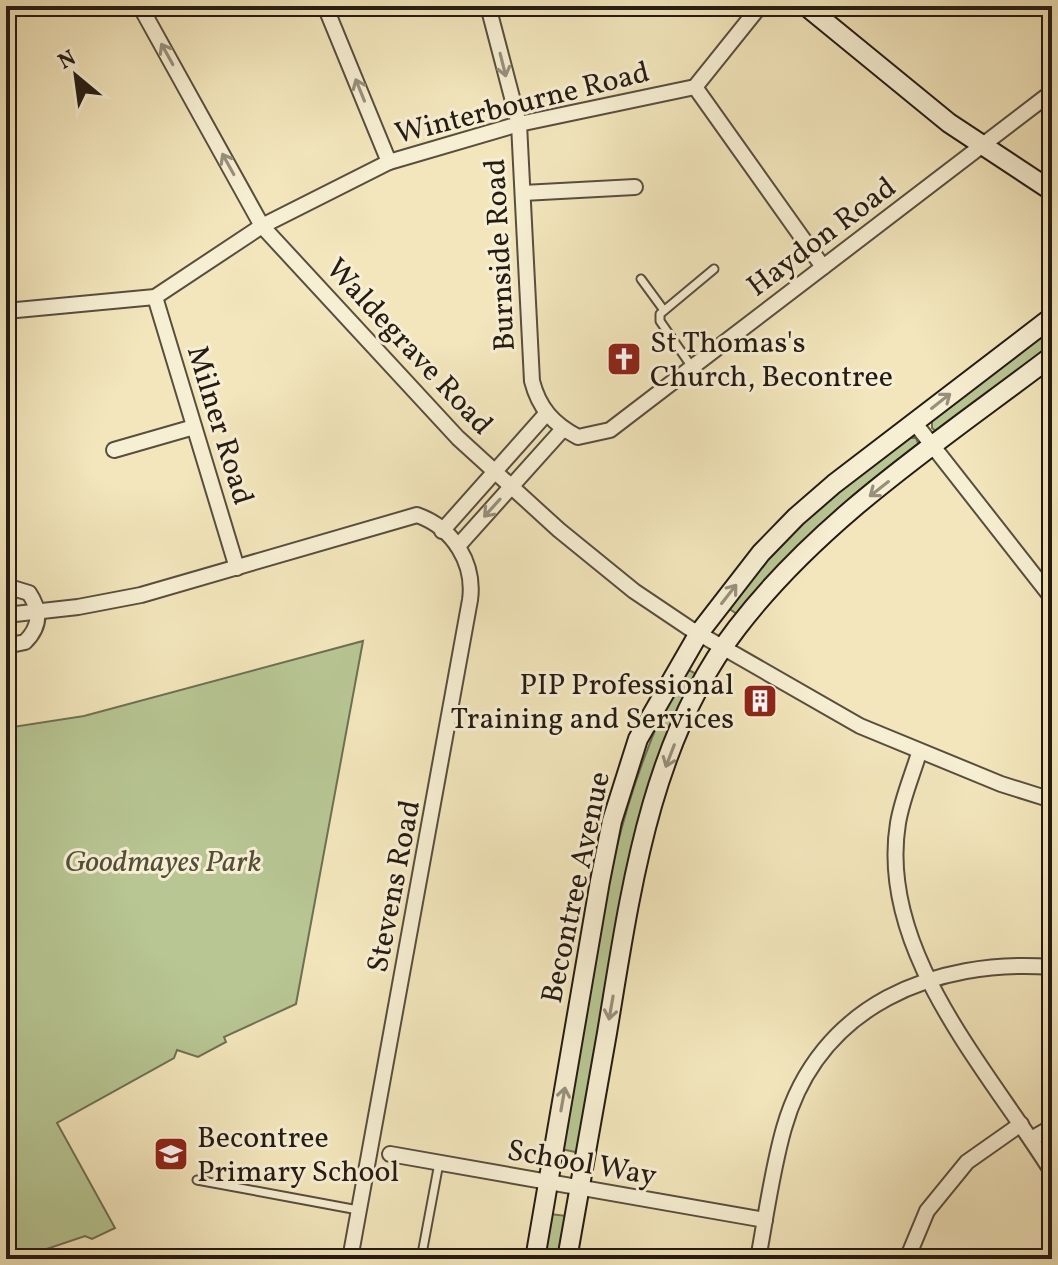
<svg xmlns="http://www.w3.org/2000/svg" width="1058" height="1265" font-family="Vollkorn,serif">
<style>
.green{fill:#b7c693;stroke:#6e7054;stroke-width:2}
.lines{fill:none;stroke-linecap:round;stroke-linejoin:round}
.lane-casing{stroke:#584e3e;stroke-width:11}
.street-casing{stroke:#584e3e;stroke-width:18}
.secondary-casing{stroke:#251b14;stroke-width:22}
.lane{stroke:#f7efd3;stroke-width:7}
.street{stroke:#f7efd3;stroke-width:14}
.secondary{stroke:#f7efd3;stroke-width:18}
.oneway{stroke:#98907d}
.labels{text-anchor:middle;stroke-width:6;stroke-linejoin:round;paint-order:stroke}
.street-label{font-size:30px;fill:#251b14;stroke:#f7efd3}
.poi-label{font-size:30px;fill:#251b14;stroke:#f7efd3;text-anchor:start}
.park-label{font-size:30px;font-style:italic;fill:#514e3a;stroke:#f7efd3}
</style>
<rect width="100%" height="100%" fill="#f3e6bc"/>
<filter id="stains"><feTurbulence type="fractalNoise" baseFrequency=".0025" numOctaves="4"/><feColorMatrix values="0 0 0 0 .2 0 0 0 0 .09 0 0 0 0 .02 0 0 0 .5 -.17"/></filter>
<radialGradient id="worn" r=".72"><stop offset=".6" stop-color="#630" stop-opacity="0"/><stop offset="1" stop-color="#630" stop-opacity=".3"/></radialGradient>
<g class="green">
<path d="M1052 326V347L945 430 937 432 932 428V420Z"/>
<path d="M907 438H916L919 446 740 616 725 606 806 516Z"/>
<path d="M363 641 296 1004 224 1037 226 1042 198 1057 177 1050 174 1058 57 1123 115 1228 92 1239 85 1236 17 1259H6V728L84 716Z"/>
<path d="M685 668 700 676 680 714 580 1153 561 1149C591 986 604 814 685 668Z"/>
<path d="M550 1214 567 1216 559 1259H542Z"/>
</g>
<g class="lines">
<g class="lane-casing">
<g id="lane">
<path d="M641 279 663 309"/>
<path d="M692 367 660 321V314L714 269"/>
<path d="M197 1180 358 1210"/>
<path d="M421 1259 439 1163"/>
</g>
</g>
<g class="street-casing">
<g id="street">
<path d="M140 6 262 226 458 438 559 530 634 591 689 628 860 726 1001 784 1052 800"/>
<path d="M325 6 389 162"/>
<path d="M488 6 519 124 532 381C539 408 553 424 578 437L610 430 1052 92"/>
<path d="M695 87 823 267"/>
<path d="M523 193 635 187"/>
<path d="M155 297 237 568"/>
<path d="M6 311 155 297 262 226 389 162 519 124 695 87 760 6"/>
<path d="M914 422 1052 598"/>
<path d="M114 450 194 427"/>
<path d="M442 531 546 414"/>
<path d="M458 546 563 429"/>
<path d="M6 586 29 593C41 611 41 626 25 642L6 646"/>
<path d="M6 615 78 607 141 595 417 515C454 528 475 564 470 600L350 1259"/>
<path d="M919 753C912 776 902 799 898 823 877 951 988 1069 1052 1172"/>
<path d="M1031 1139 1052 1127"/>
<path d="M390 1154 765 1220"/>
<path d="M45 1259H81"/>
<path d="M758 1259C766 1216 772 1170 784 1128 819 1005 935 958 1052 967"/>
<path d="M907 1259 927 1211 967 1162 1021 1124"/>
</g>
</g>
<g class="secondary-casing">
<g id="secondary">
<path d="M806 6 949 123 1052 191"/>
<path d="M535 1259 600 881 612 821 638 739 699 633 761 553 796 517 834 484 1052 317"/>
<path d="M567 1259C580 1184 594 1108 607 1033 630 895 649 742 737 628 821 518 943 439 1052 356"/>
</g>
</g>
<use href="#lane" class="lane"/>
<use href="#street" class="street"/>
<use href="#secondary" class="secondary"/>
</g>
<defs><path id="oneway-shaft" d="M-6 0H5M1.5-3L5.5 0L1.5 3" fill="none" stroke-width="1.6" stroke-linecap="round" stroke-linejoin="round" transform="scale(2)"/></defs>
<g class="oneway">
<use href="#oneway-shaft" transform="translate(167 54) rotate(-119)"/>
<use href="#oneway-shaft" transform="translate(503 65) rotate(76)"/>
<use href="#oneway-shaft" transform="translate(360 90) rotate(-112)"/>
<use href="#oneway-shaft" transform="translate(228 164) rotate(-119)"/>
<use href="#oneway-shaft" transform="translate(941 401) rotate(-38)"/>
<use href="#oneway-shaft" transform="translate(879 489) rotate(142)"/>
<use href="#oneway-shaft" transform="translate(492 508) rotate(132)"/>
<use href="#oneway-shaft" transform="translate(729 594) rotate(-52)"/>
<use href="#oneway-shaft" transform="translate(670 756) rotate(111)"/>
<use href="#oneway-shaft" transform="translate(611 1008) rotate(100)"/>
<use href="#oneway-shaft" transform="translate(563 1099) rotate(-80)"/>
</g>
<defs>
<g id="church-square" transform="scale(1.8)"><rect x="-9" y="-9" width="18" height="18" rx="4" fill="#8f2418" stroke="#f7efd3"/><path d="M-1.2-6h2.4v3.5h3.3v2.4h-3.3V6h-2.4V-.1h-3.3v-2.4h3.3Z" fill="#fff"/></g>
<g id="building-square" transform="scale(1.8)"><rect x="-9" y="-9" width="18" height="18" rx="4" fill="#8f2418" stroke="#f7efd3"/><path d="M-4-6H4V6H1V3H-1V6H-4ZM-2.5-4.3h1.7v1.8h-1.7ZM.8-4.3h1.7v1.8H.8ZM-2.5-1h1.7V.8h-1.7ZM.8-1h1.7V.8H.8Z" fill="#fff"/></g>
<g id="school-square" transform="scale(1.8)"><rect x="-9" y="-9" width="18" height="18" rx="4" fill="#8f2418" stroke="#f7efd3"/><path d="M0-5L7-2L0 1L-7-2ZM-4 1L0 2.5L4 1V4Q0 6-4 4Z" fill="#fff"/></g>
</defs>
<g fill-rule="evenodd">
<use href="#church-square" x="624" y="359"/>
<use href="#building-square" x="760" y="701"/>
<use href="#school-square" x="171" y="1154"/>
</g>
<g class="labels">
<g class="street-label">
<text transform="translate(522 102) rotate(-14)" y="10">Winterbourne Road</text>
<text transform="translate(821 236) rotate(-37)" y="10">Haydon Road</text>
<text transform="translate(499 255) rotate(-93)" y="10">Burnside Road</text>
<text transform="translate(410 346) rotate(47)" y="10">Waldegrave Road</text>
<text transform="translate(221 425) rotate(73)" y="10">Milner Road</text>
<text transform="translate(393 886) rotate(-79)" y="10">Stevens Road</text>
<text transform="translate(575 887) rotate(-78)" y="10">Becontree Avenue</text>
<text transform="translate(582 1162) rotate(10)" y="10">School Way</text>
</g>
<g class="poi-label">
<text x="650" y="352">St Thomas's<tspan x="650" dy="34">Church, Becontree</tspan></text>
<text x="734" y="694" text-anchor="end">PIP Professional<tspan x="734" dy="34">Training and Services</tspan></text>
<text x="197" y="1147">Becontree<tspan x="197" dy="34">Primary School</tspan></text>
</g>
<g class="park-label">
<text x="163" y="871">Goodmayes Park</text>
</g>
</g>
<rect width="1058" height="1265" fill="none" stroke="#f3e6bc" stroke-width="32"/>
<rect x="8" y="8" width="1042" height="1249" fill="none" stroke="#251b14" stroke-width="4"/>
<rect x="16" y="16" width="1026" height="1233" fill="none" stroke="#251b14" stroke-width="2"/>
<g transform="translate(76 76) rotate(331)" stroke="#f7efd3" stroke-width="6" paint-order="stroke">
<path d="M0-6L14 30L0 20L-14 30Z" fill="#251b14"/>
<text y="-12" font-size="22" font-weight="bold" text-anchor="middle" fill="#251b14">N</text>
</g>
<rect width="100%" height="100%" filter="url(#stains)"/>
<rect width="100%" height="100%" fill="url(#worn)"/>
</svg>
